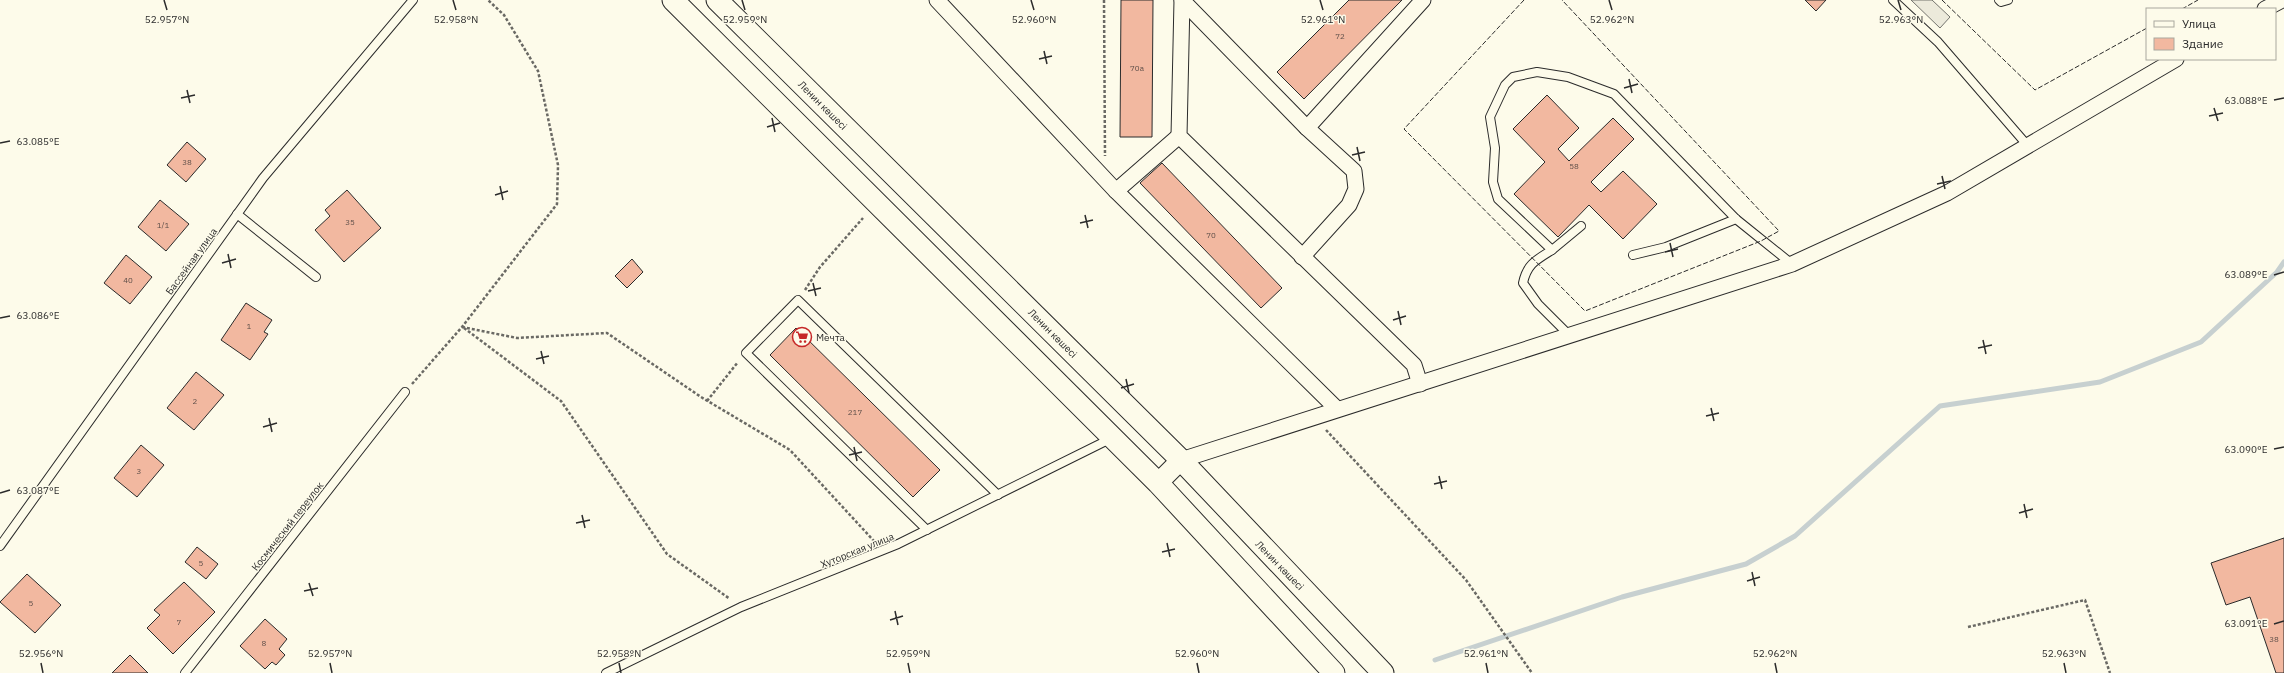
<svg xmlns="http://www.w3.org/2000/svg" width="2284" height="673" font-family="'IBM Plex Sans',sans-serif">
<style>
.parking{fill:#eceadb;stroke:#74746e}
.lines{fill:none;stroke-linecap:round;stroke-linejoin:round}
.stream{stroke:#c7d0d0;stroke-width:5}
.building{fill:#f2b8a0;stroke:#2b2b2b}
.service-casing{stroke:#2b2b2b;stroke-width:10}
.minor-casing{stroke:#2b2b2b;stroke-width:17}
.tertiary-casing{stroke:#2b2b2b;stroke-width:21}
.secondary-casing{stroke:#2b2b2b;stroke-width:23}
.path{stroke:#6a6964;stroke-width:2.5;stroke-dasharray:3 2;stroke-linecap:butt}
.service{stroke:#fdfbea;stroke-width:8}
.minor{stroke:#fdfbea;stroke-width:15}
.tertiary{stroke:#fdfbea;stroke-width:19}
.secondary{stroke:#fdfbea;stroke-width:21}
.fence{stroke:#2b2b2b;stroke-width:1;stroke-dasharray:5 2;stroke-linecap:butt}
.ticks{fill:none;stroke:#2b2b2b;stroke-width:1.5}
.labels{text-anchor:middle;stroke-width:3;stroke-linejoin:round;paint-order:stroke}
.number-label{font-size:8px;fill:#5d4e48}
.street-label{font-size:10px;fill:#2b2b2b;stroke:#fdfbea}
.poi-label{font-size:10px;fill:#2b2b2b;stroke:#fdfbea;text-anchor:start}
.ticks-label{font-size:10px;text-anchor:middle;fill:#2b2b2b;stroke:#fdfbea;stroke-width:3;stroke-linejoin:round;paint-order:stroke}
</style>
<rect width="100%" height="100%" fill="#fdfbea"/>
<path class="parking" d="M1911 0H1932L1950 17 1940 28Z"/>
<g class="lines">
<path class="stream" d="M1435 660 1622 597 1746 564 1795 536 1940 406 2100 382 2201 342 2277 272 2284 262"/>
</g>
<g class="building">
<path d="M1121 0H1153L1152 137H1120Z"/>
<path d="M1349 0H1402L1304 99 1277 72Z"/>
<path d="M1805 0H1826L1816 11Z"/>
<path d="M1547 95 1579 128 1558 149 1569 161 1613 118 1634 139 1591 182 1601 192 1623 171 1657 204 1623 239 1589 205 1558 237 1514 194 1545 162 1513 129Z"/>
<path d="M187 142 206 159 186 182 167 165Z"/>
<path d="M1162 163 1282 288 1261 308 1140 183Z"/>
<path d="M347 190 381 228 344 262 315 230 330 216 325 210Z"/>
<path d="M160 200 189 224 166 251 138 227Z"/>
<path d="M126 255 152 277 130 304 104 283Z"/>
<path d="M632 259 643 272 627 288 615 276Z"/>
<path d="M246 303 272 320 264 332 268 334 250 360 221 340Z"/>
<path d="M796 328 940 470 913 497 770 355Z"/>
<path d="M196 372 224 395 194 430 167 408Z"/>
<path d="M141 445 164 465 137 497 114 478Z"/>
<path d="M2284 538V673H2276L2250 597 2226 605 2211 563Z"/>
<path d="M197 547 218 564 206 579 185 562Z"/>
<path d="M27 574 61 605 35 633 0 602Z"/>
<path d="M184 582 215 612 173 654 147 628 160 615 154 610Z"/>
<path d="M265 619 287 639 279 649 285 655 276 665 272 662 265 669 240 646Z"/>
<path d="M130 655 148 673H112Z"/>
</g>
<g class="lines">
<g class="service-casing">
<g id="service">
<path d="M1893 0 1938 42 2028 146"/>
<path d="M1999 0 2001 2 2008 0"/>
<path d="M237 214 316 277"/>
<path d="M1552 250 1581 226"/>
<path d="M1633 255 1666 247 1736 219"/>
<path d="M1569 335 1538 304 1523 283C1527 264 1536 260 1552 250L1498 199 1493 182 1495 148 1490 117 1505 85 1513 77 1537 72 1568 77 1614 94 1736 219 1792 264"/>
<path d="M927 530 746 353 798 300 998 495"/>
<path d="M0 546 263 178 413 0"/>
<path d="M185 673 405 392"/>
<path d="M606 673 741 607 898 544 1112 438"/>
</g>
</g>
<g class="minor-casing">
<g id="minor">
<path d="M937 0 1116 191 1337 409"/>
<path d="M1182 0 1179 136 1414 365 1420 384"/>
<path d="M1182 0 1307 128 1354 171 1356 189 1349 205 1302 257"/>
<path d="M2265 9 2282 0"/>
<path d="M1307 128 1423 0"/>
<path d="M1116 191 1179 136"/>
<path d="M1181 460 1792 264 1947 193 2176 59"/>
</g>
</g>
<g class="tertiary-casing">
<path id="tertiary" d="M1158 483 1181 460"/>
</g>
<g class="secondary-casing">
<g id="secondary">
<path d="M673 0 1158 483 1334 673"/>
<path d="M717 0 1181 460 1383 673"/>
</g>
</g>
<g class="path">
<path d="M1104 0 1105 156"/>
<path d="M805 290 820 267 863 218"/>
<path d="M462 327 517 338 607 333 701 397 790 450 874 541"/>
<path d="M464 328 561 401 667 554 730 599"/>
<path d="M412 384 462 327 557 204 558 165 538 71 504 15 488 0"/>
<path d="M707 401 738 362"/>
<path d="M1326 430 1466 580 1532 673"/>
<path d="M1968 627 2085 600 2110 673"/>
</g>
<use href="#service" class="service"/>
<use href="#minor" class="minor"/>
<use href="#tertiary" class="tertiary"/>
<use href="#secondary" class="secondary"/>
<g class="fence">
<path d="M1524 0 1404 129 1585 311 1761 241 1779 231 1562 0"/>
<path d="M1942 0 2035 90 2147 28"/>
<path d="M2182 9 2198 0"/>
</g>
</g>
<path class="ticks" d="M164 0 167 10M453 0 456 10M742 0 745 10M1031 0 1034 10M1320 0 1323 10M1609 0 1612 10M1898 0 1901 10M1044 51 1047 64M1039 59 1052 56M1629 79 1632 93M1624 88 1638 84M187 90 190 103M181 98 195 95M2274 100 2284 98M2214 108 2218 121M2209 116 2223 113M772 118 775 132M767 127 780 123M0 143 10 141M1357 147 1360 161M1352 155 1365 152M1942 176 1945 189M1937 184 1951 181M500 186 503 200M495 195 508 191M1085 215 1088 228M1080 223 1093 220M1670 243 1673 257M1665 252 1678 249M228 254 231 268M222 263 236 259M2274 275 2284 272M813 283 816 296M808 291 821 288M1398 311 1401 325M0 318 10 316M1393 320 1406 316M1983 340 1986 354M1978 348 1992 345M541 351 544 364M536 359 549 356M1126 379 1129 393M1121 388 1134 384M1711 408 1714 421M1706 416 1719 413M269 418 272 432M263 427 277 423M854 447 857 461M2274 449 2284 447M849 455 862 452M1439 476 1442 489M1434 484 1447 481M0 493 10 490M2024 504 2027 518M2019 513 2033 509M582 515 585 528M576 523 590 520M1167 543 1170 557M1162 552 1175 549M1752 572 1755 586M1747 581 1760 577M309 583 313 596M304 591 318 588M895 611 898 625M890 620 903 616M2274 624 2284 621M41 663 43 673M330 663 332 673M619 663 621 673M908 663 910 673M1197 663 1199 673M1486 663 1488 673M1775 663 1777 673M2064 663 2066 673"/>
<defs>
<g id="supermarket-ring" transform="scale(1)"><circle r="9.5" fill="#fdfbea" stroke="#c62828" stroke-width="1.5"/><path d="M-6-5.5h2.5l.6 2H6L4.5 2H-2.5L-4.4-4H-6ZM-1.5 3.2a1.3 1.3 0 1 0 .1 0ZM3 3.2a1.3 1.3 0 1 0 .1 0Z" fill="#c62828"/></g>
</defs>
<g fill-rule="evenodd">
<use href="#supermarket-ring" x="802" y="337"/>
</g>
<g class="labels">
<g class="number-label">
<text x="1340" y="39">72</text>
<text x="1137" y="71">70а</text>
<text x="187" y="165">38</text>
<text x="1574" y="169">58</text>
<text x="350" y="225">35</text>
<text x="163" y="228">1/1</text>
<text x="1211" y="238">70</text>
<text x="128" y="283">40</text>
<text x="249" y="329">1</text>
<text x="195" y="404">2</text>
<text x="855" y="415">217</text>
<text x="139" y="474">3</text>
<text x="201" y="566">5</text>
<text x="31" y="606">5</text>
<text x="179" y="625">7</text>
<text x="2274" y="642">38</text>
<text x="264" y="646">8</text>
</g>
<g class="street-label">
<text transform="translate(823 105) rotate(45)" y="4">Ленин көшесі</text>
<text transform="translate(191 261) rotate(-54)" y="4">Бассейная улица</text>
<text transform="translate(1053 333) rotate(45)" y="4">Ленин көшесі</text>
<text transform="translate(287 526) rotate(-52)" y="4">Космический переулок</text>
<text transform="translate(857 550) rotate(-22)" y="4">Хуторская улица</text>
<text transform="translate(1280 565) rotate(46)" y="4">Ленин көшесі</text>
</g>
<g class="poi-label">
<text x="816" y="341">Мечта</text>
</g>
</g>
<g class="ticks-label">
<text x="167" y="23">52.957°N</text>
<text x="456" y="23">52.958°N</text>
<text x="745" y="23">52.959°N</text>
<text x="1034" y="23">52.960°N</text>
<text x="1323" y="23">52.961°N</text>
<text x="1612" y="23">52.962°N</text>
<text x="1901" y="23">52.963°N</text>
<text x="2246" y="104">63.088°E</text>
<text x="38" y="145">63.085°E</text>
<text x="2246" y="278">63.089°E</text>
<text x="38" y="319">63.086°E</text>
<text x="2246" y="453">63.090°E</text>
<text x="38" y="494">63.087°E</text>
<text x="2246" y="627">63.091°E</text>
<text x="41" y="657">52.956°N</text>
<text x="330" y="657">52.957°N</text>
<text x="619" y="657">52.958°N</text>
<text x="908" y="657">52.959°N</text>
<text x="1197" y="657">52.960°N</text>
<text x="1486" y="657">52.961°N</text>
<text x="1775" y="657">52.962°N</text>
<text x="2064" y="657">52.963°N</text>
</g>
<rect x="2146" y="8" width="130" height="52" fill="#fdfbea" stroke="#a9a89e"/>
<rect x="2154" y="21" width="20" height="6" fill="#fdfbea" stroke="#a9a89e"/>
<text x="2182" y="28" font-size="12" fill="#2b2b2b">Улица</text>
<rect x="2154" y="38" width="20" height="12" fill="#f2b8a0" stroke="#a9a89e"/>
<text x="2182" y="48" font-size="12" fill="#2b2b2b">Здание</text>
</svg>
